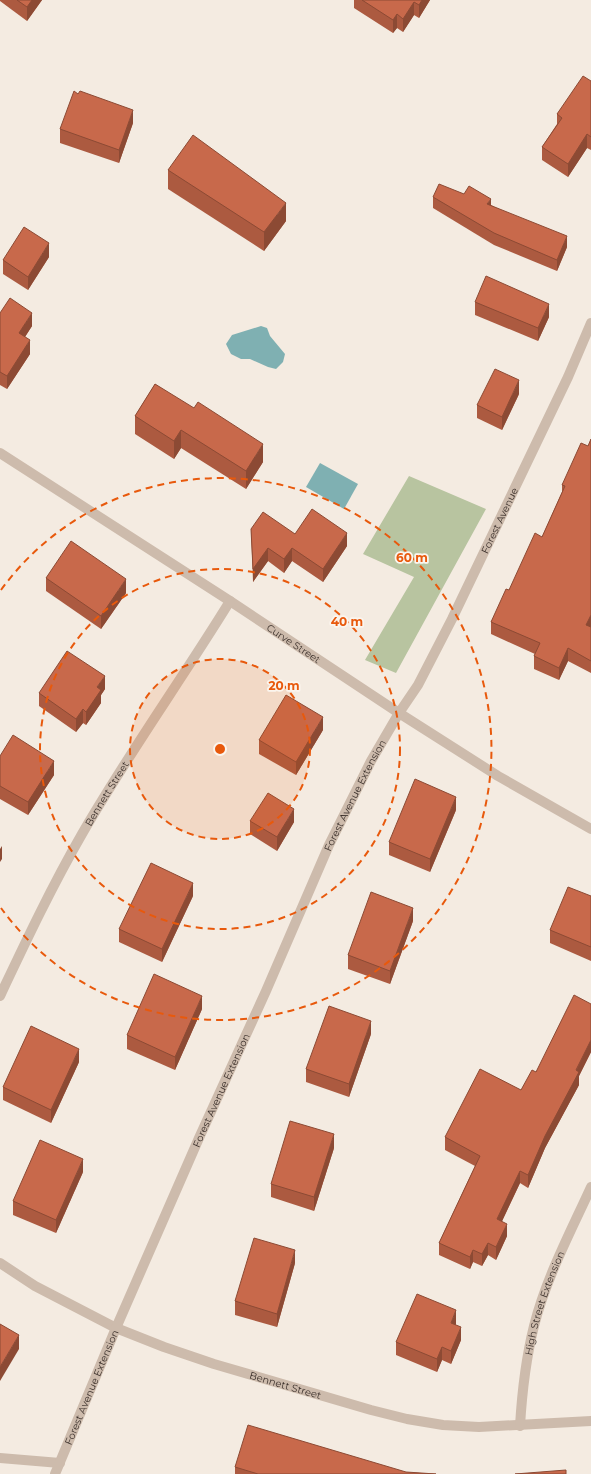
<svg xmlns="http://www.w3.org/2000/svg" width="591" height="1474" font-family="Montserrat,sans-serif">
<style>
.green{fill:#b8c4a0}
.water{fill:#7fb0b2}
.lines{fill:none;stroke-linecap:round;stroke-linejoin:round}
.minor{stroke:#cdbbac;stroke-width:10}
.wall{fill:#ac5a40}
.shaded-wall{fill:#8c4a34}
.building{fill:#c8694b;stroke:#8c4a34}
.ring{fill:none;stroke:#e8590c;stroke-width:2;stroke-dasharray:7 5}
.labels{text-anchor:middle;stroke-width:3.5;stroke-linejoin:round;paint-order:stroke}
.street-label{font-size:10px;fill:#3b302b;stroke:#fbf5ee}
.centre{fill:#e8590c;stroke:#fbf5ee;stroke-width:2}
.ring-label{font-size:12px;text-anchor:middle;font-weight:bold;fill:#e8590c;stroke:#fbf5ee;stroke-width:3.5;stroke-linejoin:round;paint-order:stroke}
</style>
<rect width="100%" height="100%" fill="#f4ebe1"/>
<path class="green" d="M409 476 486 509 396 673 365 660 414 577 363 554Z"/>
<g class="water">
<path d="M261 326 267 328 270 336 285 354 283 362 276 369 268 367 250 359H241L231 354 226 344 232 335Z"/>
<path d="M320 463 358 484 344 509 306 487Z"/>
</g>
<g class="lines">
<g class="minor">
<path id="s1" d="M0 453 230 601 399 713 498 776 591 829"/>
<path id="s2" d="M0 996C26 941 52 886 82 834 128 754 182 679 230 601"/>
<path id="s3" d="M0 1263 35 1286 116 1328 164 1347 214 1364 371 1410 407 1419 443 1425 479 1427 591 1421"/>
<path id="s4" d="M520 1426C522 1392 526 1358 534 1326 546 1278 571 1231 591 1187"/>
<path d="M0 1458 60 1463"/>
<path id="s5" d="M55 1474 116 1328 199 1138 266 991 329 845 371 761 399 713 418 685 452 619 568 377 591 323"/>
</g>
</g>
<g class="wall">
<path d="M0 0H42L27 21 0 1Z"/>
<path d="M354 0H430L419 18 414 15 403 32 397 28 393 33 354 8Z"/>
<path d="M591 81V150L587 148 568 177 542 160V147L557 124V114Z"/>
<path d="M78 94 133 123 119 163 60 143V129Z"/>
<path d="M168 170 286 221 264 251 168 189Z"/>
<path d="M433 197 491 205 567 247 557 271 494 245 433 208Z"/>
<path d="M49 257 28 290 3 274V260Z"/>
<path d="M475 302 549 317 538 341 475 315Z"/>
<path d="M0 313 32 326 25 337 30 354 7 389 0 385Z"/>
<path d="M155 384 263 462 246 489 181 448 174 459 135 434V416Z"/>
<path d="M519 394 502 430 477 418V405Z"/>
<path d="M591 439V673L568 661 559 680 534 669V656L535 654 491 634V622L509 590 542 537 562 492V485L588 446Z"/>
<path d="M251 529 295 534 347 546 323 582 292 561 284 573 268 561 253 582Z"/>
<path d="M46 578 126 593 101 629 46 591Z"/>
<path d="M105 689 101 695V703L86 725 83 723 76 732 39 706V693Z"/>
<path d="M323 730 296 775 259 754V740Z"/>
<path d="M0 756 54 775 28 815 0 799Z"/>
<path d="M456 810 430 872 389 855V842Z"/>
<path d="M250 821 294 822 277 851 250 834Z"/>
<path d="M193 896 162 962 119 942V929Z"/>
<path d="M591 896V961L550 943V930Z"/>
<path d="M413 921 390 984 348 969V955Z"/>
<path d="M591 1004V1052L579 1076V1085L545 1148 528 1188 520 1183 502 1221 507 1236 496 1260 488 1255 482 1266 473 1262 470 1269 439 1255V1243L475 1166 445 1150V1137L521 1090Z"/>
<path d="M202 1009 175 1070 127 1049V1035Z"/>
<path d="M371 1034 349 1097 306 1082V1069Z"/>
<path d="M79 1062 51 1123 3 1100V1087Z"/>
<path d="M334 1148 314 1211 271 1197V1184Z"/>
<path d="M83 1172 56 1233 13 1215V1201Z"/>
<path d="M295 1263 277 1327 235 1315V1301Z"/>
<path d="M456 1324V1325L461 1340 451 1364 442 1360 437 1372 396 1355V1342Z"/>
<path d="M235 1467 406 1472 436 1474H235Z"/>
</g>
<g class="shaded-wall">
<path d="M32 0H42L27 21V7Z"/>
<path d="M422 0H430L419 18V5Z"/>
<path d="M414 2V15L403 32V19Z"/>
<path d="M397 14V28L393 33V20Z"/>
<path d="M133 110V123L119 163V150Z"/>
<path d="M587 134V148L568 177V164Z"/>
<path d="M491 199V210L487 204Z"/>
<path d="M286 203V221L264 251V232Z"/>
<path d="M567 236V247L557 271V260Z"/>
<path d="M49 243V257L28 290V277Z"/>
<path d="M549 304V317L538 341V328Z"/>
<path d="M32 313V326L19 346V333Z"/>
<path d="M30 340V354L7 389V376Z"/>
<path d="M519 380V394L502 430V417Z"/>
<path d="M181 430V448L174 459V441Z"/>
<path d="M263 444V462L246 489V471Z"/>
<path d="M347 533V546L323 582V569Z"/>
<path d="M268 548V561L253 582V569Z"/>
<path d="M292 548V561L284 573V559Z"/>
<path d="M126 579V593L101 629V616Z"/>
<path d="M591 615V628L586 625Z"/>
<path d="M568 648V661L559 680V668Z"/>
<path d="M105 676V689L101 695V703L86 725V712L97 687Z"/>
<path d="M83 709V723L76 732V719Z"/>
<path d="M323 717V730L296 775V762Z"/>
<path d="M54 761V775L28 815V802Z"/>
<path d="M456 797V810L430 872V859Z"/>
<path d="M294 809V822L277 851V837Z"/>
<path d="M2 846V859L0 862V849Z"/>
<path d="M193 883V896L162 962V949Z"/>
<path d="M413 908V921L390 984V971Z"/>
<path d="M202 996V1009L175 1070V1057Z"/>
<path d="M371 1021V1034L349 1097V1084Z"/>
<path d="M591 1040V1052L579 1076V1085L545 1148 528 1188V1175L545 1136Z"/>
<path d="M79 1049V1062L51 1123V1110Z"/>
<path d="M334 1134V1148L314 1211V1197Z"/>
<path d="M83 1159V1172L56 1233V1220Z"/>
<path d="M520 1171V1183L497 1232V1219Z"/>
<path d="M507 1224V1236L496 1260V1247Z"/>
<path d="M488 1243V1255L482 1266V1254Z"/>
<path d="M295 1250V1263L277 1327V1314Z"/>
<path d="M473 1250V1262L470 1269V1257Z"/>
<path d="M456 1310V1324L451 1336V1323Z"/>
<path d="M461 1327V1340L451 1364V1351Z"/>
<path d="M19 1335V1349L0 1381V1367Z"/>
<path d="M442 1347V1360L437 1372V1359Z"/>
</g>
<g class="building">
<path d="M17 0H32L27 7Z"/>
<path d="M362 0H422L419 5 414 2 403 19 397 14 393 20Z"/>
<path d="M583 76 591 81V137L587 134 568 164 542 147 562 118 557 114Z"/>
<path d="M74 91 78 94 80 91 133 110 119 150 60 129Z"/>
<path d="M193 135 286 203 264 232 168 170Z"/>
<path d="M439 184 464 194 469 186 491 199 487 204 567 236 557 260 494 233 433 197Z"/>
<path d="M24 227 49 243 28 277 3 260Z"/>
<path d="M486 276 549 304 538 328 475 302Z"/>
<path d="M10 298 32 313 19 333 30 340 7 376 0 372V313Z"/>
<path d="M495 369 519 380 502 417 477 405Z"/>
<path d="M155 384 194 408 198 402 263 444 246 471 181 430 174 441 135 416Z"/>
<path d="M591 439V615L586 625 591 627V661L568 648 559 668 534 656 540 643 491 622 506 589 509 590 535 533 542 537 565 486 562 485 581 443 588 446Z"/>
<path d="M312 509 347 533 323 569 292 548 284 559 268 548 253 569 251 529 263 512 295 534Z"/>
<path d="M71 541 126 579 101 616 46 578Z"/>
<path d="M67 651 105 676 97 687 101 690 86 712 83 709 76 719 39 693Z"/>
<path d="M286 695 323 717 296 762 259 740Z"/>
<path d="M13 735 54 761 28 802 0 786V756Z"/>
<path d="M415 779 456 797 430 859 389 842Z"/>
<path d="M268 793 294 809 277 837 250 821Z"/>
<path d="M151 863 193 883 162 949 119 929Z"/>
<path d="M568 887 591 896V947L550 930Z"/>
<path d="M371 892 413 908 390 971 348 955Z"/>
<path d="M154 974 202 996 175 1057 127 1035Z"/>
<path d="M574 995 591 1004V1040L576 1070 579 1072 545 1136 528 1175 520 1171 497 1219 507 1224 496 1247 488 1243 482 1254 473 1250 470 1257 439 1243 480 1156 445 1137 480 1069 521 1090 532 1070 536 1072Z"/>
<path d="M329 1006 371 1021 349 1084 306 1069Z"/>
<path d="M31 1026 79 1049 51 1110 3 1087Z"/>
<path d="M290 1121 334 1134 314 1197 271 1184Z"/>
<path d="M40 1140 83 1159 56 1220 13 1201Z"/>
<path d="M254 1238 295 1250 277 1314 235 1301Z"/>
<path d="M417 1294 456 1310 451 1323 461 1327 451 1351 442 1347 437 1359 396 1342Z"/>
<path d="M0 1324 19 1335 0 1367Z"/>
<path d="M248 1425 406 1472 436 1474H258L235 1467Z"/>
<path d="M566 1470V1474H515Z"/>
</g>
<circle cx="220" cy="749" r="90" fill="#e8590c" fill-opacity=".12"/>
<g class="ring">
<circle cx="220" cy="749" r="90"/>
<circle cx="220" cy="749" r="180"/>
<path d="M1 590A271 271 0 1 1 1 908"/>
</g>
<g class="labels">
<g class="street-label">
<text dy="4" stroke="none"><textPath href="#s5" startOffset="1053">Forest Avenue</textPath></text>
<text dy="4" stroke="none"><textPath href="#s1" startOffset="350">Curve Street</textPath></text>
<text dy="4" stroke="none"><textPath href="#s2" startOffset="229">Bennett Street</textPath></text>
<text dy="4" stroke="none"><textPath href="#s5" startOffset="742">Forest Avenue Extension</textPath></text>
<text dy="4" stroke="none"><textPath href="#s5" startOffset="418">Forest Avenue Extension</textPath></text>
<text dy="4" stroke="none"><textPath href="#s4" startOffset="126">High Street Extension</textPath></text>
<text dy="4" stroke="none"><textPath href="#s3" startOffset="312">Bennett Street</textPath></text>
<text dy="4" stroke="none"><textPath href="#s5" startOffset="94">Forest Avenue Extension</textPath></text>
</g>
</g>
<circle cx="220" cy="749" r="6" class="centre"/>
<g class="ring-label">
<text x="412" y="562">60 m</text>
<text x="347" y="626">40 m</text>
<text x="284" y="690">20 m</text>
</g>
</svg>
